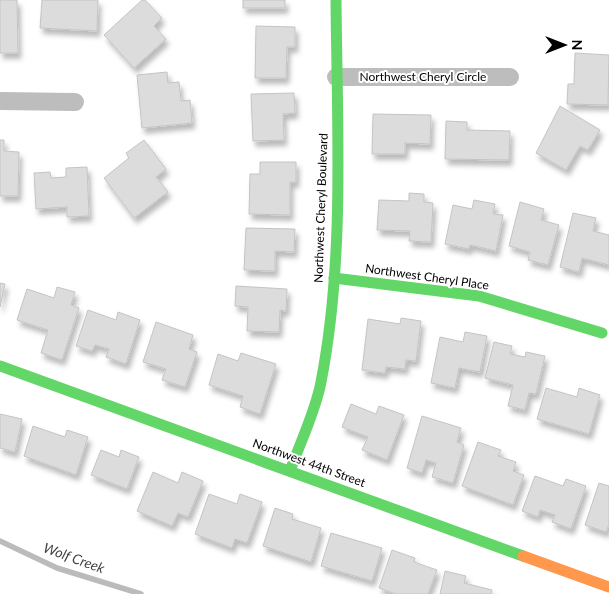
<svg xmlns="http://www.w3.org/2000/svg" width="609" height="594" font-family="Lato,sans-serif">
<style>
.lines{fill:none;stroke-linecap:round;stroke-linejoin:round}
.stream{stroke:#bbb;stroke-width:5.5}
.building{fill:#dcdcdc;stroke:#c4c4c4;filter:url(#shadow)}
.street{stroke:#bdbdbd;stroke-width:18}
.fast{stroke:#63d668;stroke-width:11}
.slow{stroke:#ff974d;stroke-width:11}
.labels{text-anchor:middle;stroke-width:4;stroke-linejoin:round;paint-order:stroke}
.street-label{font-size:12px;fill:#000;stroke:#fff}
.water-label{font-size:14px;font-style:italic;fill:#3f3f3f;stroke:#fff}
</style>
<defs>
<filter id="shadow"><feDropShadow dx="3" dy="5.5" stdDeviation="2.5" flood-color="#0004"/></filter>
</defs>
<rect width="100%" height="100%" fill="#fff"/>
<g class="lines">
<path class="stream" d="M0 541 57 568 141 594"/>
</g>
<g class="building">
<path d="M0 0H17L18 53H0Z"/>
<path d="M42 0H98L97 31 40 28Z"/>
<path d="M142 0H145L162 18 154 26 166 39 134 68 104 35Z"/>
<rect x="243" y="0" width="42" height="8"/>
<path d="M256 26 295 27V47H287L286 78H255Z"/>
<path d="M575 53 609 55 608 105 567 104 568 84H574Z"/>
<path d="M167 72 168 83 179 82 181 101 190 100 192 123 142 128 137 75Z"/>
<path d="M294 93 295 113 283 114 284 140 253 141 251 94Z"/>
<path d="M560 106 600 130 588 150 580 146 566 170 536 153Z"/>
<path d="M373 114 431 115 430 144 405 143V154H372Z"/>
<path d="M446 121 467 122V130L510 131 509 160 445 159Z"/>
<path d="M0 140H4V151L19 152 18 196H0Z"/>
<path d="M144 140 166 169 156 177 168 192 134 218 104 178 129 158 126 153Z"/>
<path d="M260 162H296V182H290V215L249 214 250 174H260Z"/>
<path d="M87 167 89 216 67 217V207L36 209 34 173 50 172 51 178 66 177V168Z"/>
<path d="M409 193 424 194V202L433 203 431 242 409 241 410 231 377 230 379 200 409 201Z"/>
<path d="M474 200 495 204 493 214 503 215 496 251 470 245 469 249 445 244 453 205 472 209Z"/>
<path d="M520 202 544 209 541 220 559 225 548 265 528 260 530 252 509 246Z"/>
<path d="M573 213 596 218 593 231 609 235V265L582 258 579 272 560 267Z"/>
<path d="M246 228 295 229 294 252 275 251V271L244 270Z"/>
<path d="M0 283 5 284 0 307Z"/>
<path d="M236 286 287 289 286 311 280 310 279 332 247 331 248 307 235 306Z"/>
<path d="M57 287 75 292 71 305 79 308 62 360 41 353 48 330 17 320 27 289 54 298Z"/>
<path d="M88 310 116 320 118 312 140 320 126 364 106 357 109 349 95 345 92 351 76 346Z"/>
<path d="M401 318 421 321 416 361 406 360 405 369 386 367 385 373 362 370 368 319 400 324Z"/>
<path d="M156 322 193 335 189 349 197 352 185 387 162 380 166 369 143 362Z"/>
<path d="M465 332 487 336 480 372 459 368 455 388 431 383 440 337 463 342Z"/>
<path d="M494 342 512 346 510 354 525 357 526 352 545 356 536 394 529 393 525 410 508 406 513 385 485 378Z"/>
<path d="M241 353 276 364 260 414 240 407 243 396 209 385 218 354 238 361Z"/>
<path d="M546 388 577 397 579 388 600 395 589 434 537 419Z"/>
<path d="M351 404 376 414 379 406 404 415 387 460 362 450 368 437 342 427Z"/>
<path d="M0 414 22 419 15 452 0 448Z"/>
<path d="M422 416 461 428 457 442 464 445 453 483 432 477 436 463 426 460 422 473 407 468Z"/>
<path d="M33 426 65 437 67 430 88 437 76 475 24 456Z"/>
<path d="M478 442 501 450 498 456 516 462 513 471 524 475 513 505 462 486Z"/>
<path d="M101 450 119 457 121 450 139 457 127 489 91 475Z"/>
<path d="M153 472 178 483 182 472 203 481 188 517 178 513 172 526 137 511Z"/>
<path d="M535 476 563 486 566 479 586 486 571 529 552 522 555 515 540 510 538 517 522 511Z"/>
<path d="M599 483 609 486V524L606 532 585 525Z"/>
<path d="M209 494 237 504 240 494 262 502 247 543 235 539 232 548 195 534Z"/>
<path d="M275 508 293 514 292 519 321 528 311 562 263 546Z"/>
<path d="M331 533 382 548 372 581 321 566Z"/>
<path d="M392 550 415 558 414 562 437 570 428 594H396L379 588Z"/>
<path d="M445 571 466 576 464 583 492 590 491 594H440Z"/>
</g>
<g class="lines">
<g class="street">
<path d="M336 77H510"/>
<path d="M0 101 75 102"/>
</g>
<g class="fast">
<path d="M334 278 479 296 602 333"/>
<path d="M0 366 523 556"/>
<path d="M290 471C300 443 316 410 321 382 345 259 337 125 336 0"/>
</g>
<path class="slow" d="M523 556 609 587"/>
</g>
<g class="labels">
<g class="street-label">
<text x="423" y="81">Northwest Cheryl Circle</text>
<text transform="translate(321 208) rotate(-88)" y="4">Northwest Cheryl Boulevard</text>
<text transform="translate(427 277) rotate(8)" y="4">Northwest Cheryl Place</text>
<text transform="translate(309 463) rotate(20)" y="4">Northwest 44th Street</text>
</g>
<g class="water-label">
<text transform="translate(74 558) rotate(20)" y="5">Wolf Creek</text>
</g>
</g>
<g transform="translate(564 45) rotate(90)" stroke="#ffffff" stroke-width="4" paint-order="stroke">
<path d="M0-4L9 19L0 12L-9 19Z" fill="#000000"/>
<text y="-8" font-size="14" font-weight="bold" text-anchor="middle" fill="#000000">N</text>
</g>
</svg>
